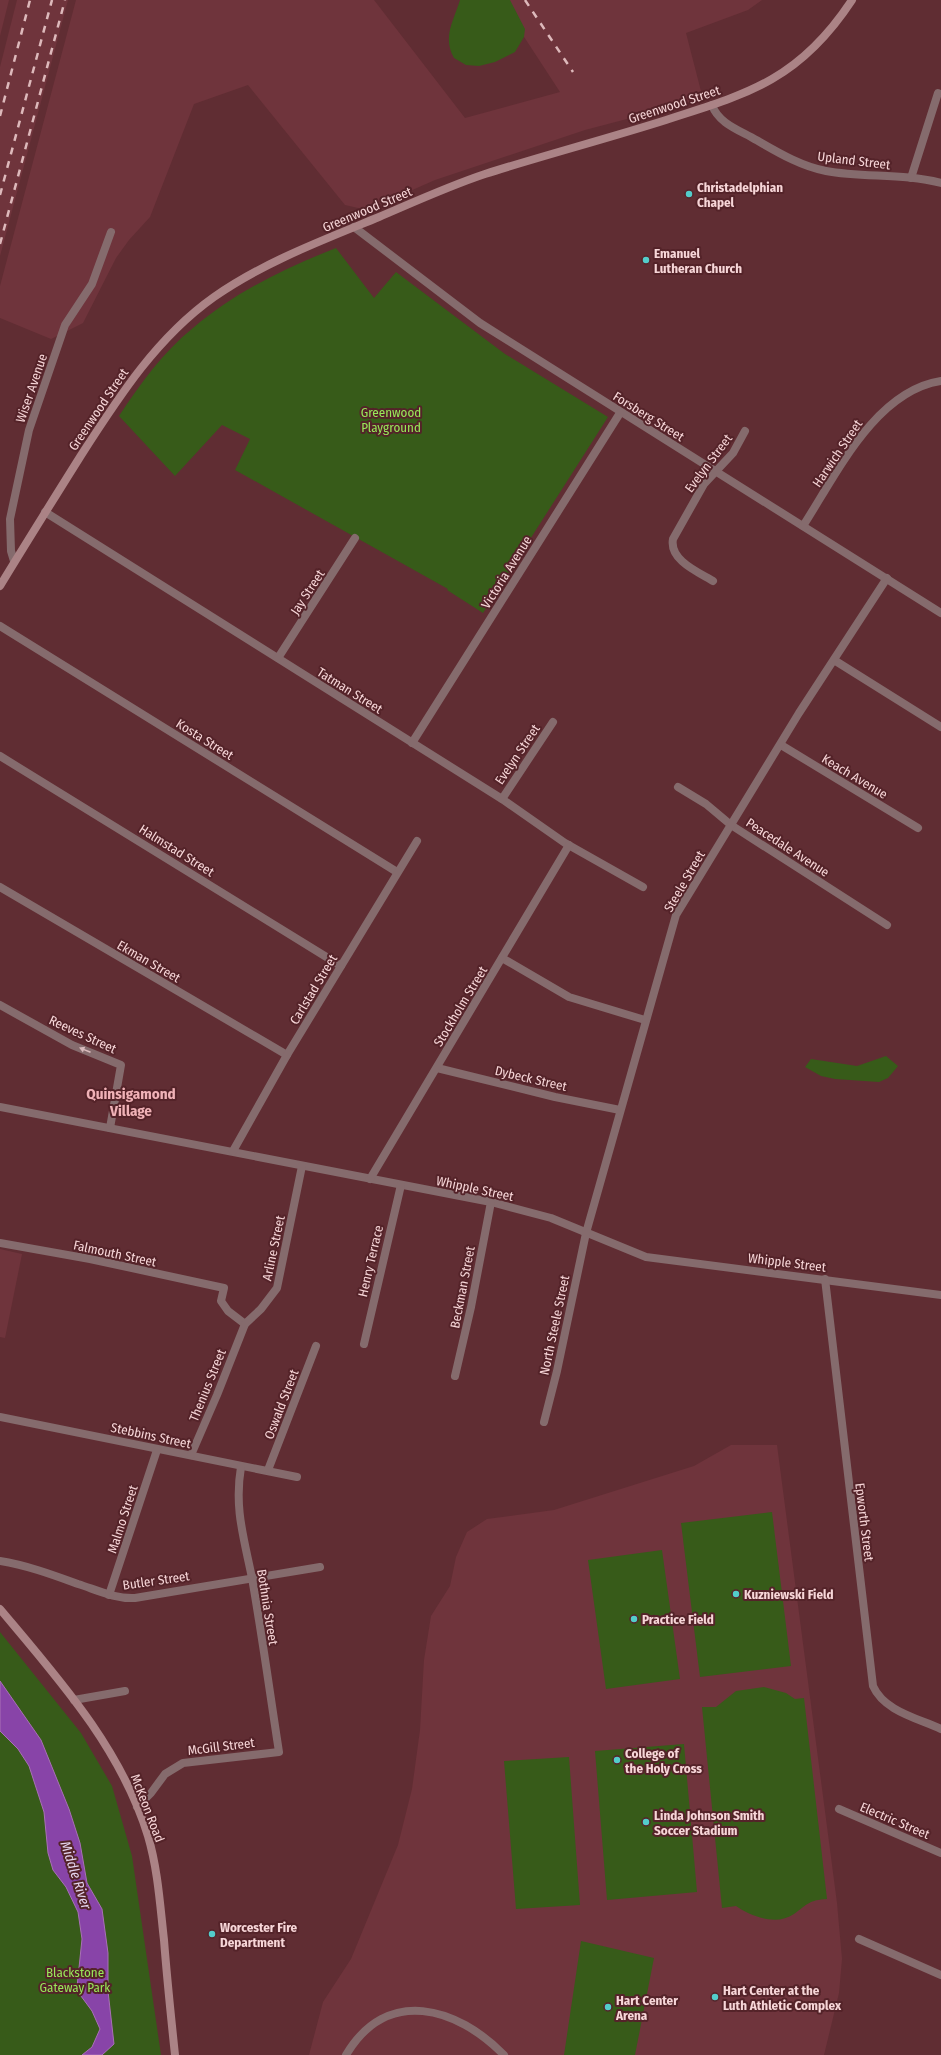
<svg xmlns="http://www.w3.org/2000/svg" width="941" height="2055" font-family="'Fira Sans Condensed',sans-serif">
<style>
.built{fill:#6f343c}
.green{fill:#375b19}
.water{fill:#8844a8;stroke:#a970b6}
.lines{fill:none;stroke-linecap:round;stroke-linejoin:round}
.minor{stroke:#856b6d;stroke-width:8}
.tertiary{stroke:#856b6d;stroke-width:8}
.secondary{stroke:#ab8386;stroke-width:8}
.rail{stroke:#ddb9bb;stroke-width:2.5;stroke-dasharray:7 7;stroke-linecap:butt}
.oneway{fill:#dabbbd}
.poi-dot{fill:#53cdcb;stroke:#542329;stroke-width:1.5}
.labels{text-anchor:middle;stroke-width:4;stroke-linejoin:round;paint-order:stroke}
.street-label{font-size:13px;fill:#f7d6d8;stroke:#542329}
.poi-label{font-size:13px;font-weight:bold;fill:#f7d6d8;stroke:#542329;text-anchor:start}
.park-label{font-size:13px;fill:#98e859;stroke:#542329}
.water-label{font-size:14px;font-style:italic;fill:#e4d4ed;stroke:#542329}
.quarter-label{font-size:15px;font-weight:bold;fill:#f0b2b7;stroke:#542329}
</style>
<rect width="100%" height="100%" fill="#602d33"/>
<g class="built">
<path d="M0 0H9L0 36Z"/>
<path d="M17 0H68L0 256V67Z"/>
<path d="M76 0H374L465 118 560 92 500 0H762L748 10 686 33 703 99 585 130 435 180 367 210 345 205 248 85 194 104 150 217 129 240 116 258 83 323 51 339 0 318V286Z"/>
<path d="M0 1249 22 1254 5 1338 0 1337Z"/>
<path d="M731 1445H777L837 1903 842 1959 839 1993 824 2055H309L323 2002 351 1959 398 1845 412 1789 420 1730 424 1660 431 1616 450 1586 456 1557 467 1532 487 1519 554 1510 694 1466Z"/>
</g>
<g class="green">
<path d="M460 0H510L525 29 524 37 515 52 495 62 479 66 466 65 454 58C442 37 454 20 460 0Z"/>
<path d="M336 248 374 298 396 272 505 354 608 417 483 613 447 590 448 589 235 470 250 439 222 425 175 476 119 416C140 384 163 352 193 328 235 292 285 268 336 248Z"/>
<path d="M886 1056 898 1066 888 1078 879 1082 835 1079 821 1076 805 1067 811 1059 857 1066Z"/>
<path d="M772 1512 791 1666 700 1677 681 1523Z"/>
<path d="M662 1550 680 1679 606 1689 588 1560Z"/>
<path d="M0 1632 81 1733 112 1786 132 1856 161 2055H0Z"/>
<path d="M764 1687 786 1693 795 1699 804 1698 827 1899C809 1900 808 1904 794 1914 777 1926 752 1917 736 1906L722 1908 702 1707H716L736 1691Z"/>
<path d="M684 1744 697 1892 607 1900 595 1751Z"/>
<path d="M569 1757 580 1905 516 1909 504 1761Z"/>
<path d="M581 1941 654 1958 635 2055H564Z"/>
</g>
<path class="water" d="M0 1681 41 1740 69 1809 80 1843 87 1883 102 1909 108 1953V1991L114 2044 102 2055H82L92 2047 100 2029 92 2011 78 1992 77 1987 82 1939 78 1912 66 1887 53 1870 48 1853 44 1812 29 1766 18 1749 0 1731Z"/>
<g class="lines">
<g class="minor">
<path d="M911 178 938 93"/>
<path d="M354 227 480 323 941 613"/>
<path d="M45 512 502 799 565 843 643 887"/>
<path d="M803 526C836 475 875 391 941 381"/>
<path d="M14 561 11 551 10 519 29 430 65 325 92 284 111 232"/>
<path d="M713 581C698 572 669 560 673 539L704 484 733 453 745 431"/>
<path d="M0 626 397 872"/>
<path d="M278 658 355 538"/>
<path d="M834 660 941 727"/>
<path d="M412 743 620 413"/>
<path d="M781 745 918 828"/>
<path d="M0 756 341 966"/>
<path d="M678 787 706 804 731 825 887 925"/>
<path d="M502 799 553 722"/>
<path d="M0 887 287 1055"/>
<path d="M502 958 569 997 645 1020"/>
<path d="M0 1005 72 1045 121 1065 110 1128"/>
<path d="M437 1068 555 1097 620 1110"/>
<path d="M0 1107 491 1202 551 1218 646 1257 941 1295"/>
<path d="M233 1151 287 1055 417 841"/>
<path d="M370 1179 569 845"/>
<path d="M0 1243 90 1259 224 1288 221 1301 228 1311 245 1324"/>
<path d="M825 1279 873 1686C884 1711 917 1718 941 1729"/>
<path d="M364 1344 401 1185"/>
<path d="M455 1376 471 1307 491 1202"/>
<path d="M0 1417 297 1477"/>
<path d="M544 1422 557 1371 586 1233 676 915 799 713 887 578"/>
<path d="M191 1455 217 1395 245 1324 261 1309 277 1288 302 1166"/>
<path d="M268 1470 316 1346"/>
<path d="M0 1561C26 1565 53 1575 78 1584 97 1590 115 1599 135 1598L320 1567"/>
<path d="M109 1595 157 1450"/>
<path d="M74 1700 125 1691"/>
<path d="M137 1807 151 1793 165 1774 183 1763 279 1752C270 1694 262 1635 252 1578 244 1538 234 1508 241 1467"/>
<path d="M839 1809 941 1853"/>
<path d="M859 1939 941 1975"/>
<path d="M346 2055C387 1986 457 2007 504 2055"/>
</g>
<path class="tertiary" d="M712 105C718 122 736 129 751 137 774 150 799 166 826 171 864 178 903 173 941 183"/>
<g class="secondary">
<path d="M0 586C26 543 53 500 80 457 118 398 156 338 214 297 264 262 323 240 379 217 414 202 449 186 485 174 545 155 606 139 666 120 702 108 739 98 772 79 805 60 831 32 852 0"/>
<path d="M0 1609C58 1678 121 1748 148 1836 158 1870 160 1905 164 1940 167 1979 171 2017 175 2055"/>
</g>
<g class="rail">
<path d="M525 0 573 72"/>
<path d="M0 116 30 0"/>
<path d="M0 195 52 0"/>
<path d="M0 244 65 0"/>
</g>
</g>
<defs><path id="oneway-solid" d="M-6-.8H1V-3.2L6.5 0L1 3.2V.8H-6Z"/></defs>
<use class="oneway" href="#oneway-solid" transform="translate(85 1050) rotate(-158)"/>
<g class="poi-dot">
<circle cx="689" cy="194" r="4"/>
<circle cx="646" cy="260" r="4"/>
<circle cx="736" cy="1594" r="4"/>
<circle cx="634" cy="1619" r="4"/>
<circle cx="617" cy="1760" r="4"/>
<circle cx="646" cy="1822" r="4"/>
<circle cx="212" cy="1934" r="4"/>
<circle cx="715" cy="1997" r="4"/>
<circle cx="608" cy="2007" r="4"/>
</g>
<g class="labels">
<g class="street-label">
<text transform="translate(674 104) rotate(-18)" y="5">Greenwood Street</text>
<text transform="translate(854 160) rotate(7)" y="5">Upland Street</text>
<text transform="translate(367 209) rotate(-23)" y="5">Greenwood Street</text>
<text transform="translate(31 388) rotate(-71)" y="5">Wiser Avenue</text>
<text transform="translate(98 409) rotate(-56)" y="5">Greenwood Street</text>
<text transform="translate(649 416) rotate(32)" y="5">Forsberg Street</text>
<text transform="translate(837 453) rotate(-56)" y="5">Harwich Street</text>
<text transform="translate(708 463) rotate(-53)" y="5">Evelyn Street</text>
<text transform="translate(506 572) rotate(-58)" y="5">Victoria Avenue</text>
<text transform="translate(307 592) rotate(-57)" y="5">Jay Street</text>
<text transform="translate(350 690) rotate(32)" y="5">Tatman Street</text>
<text transform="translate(205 739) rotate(32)" y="5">Kosta Street</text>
<text transform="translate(517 754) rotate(-56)" y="5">Evelyn Street</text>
<text transform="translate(855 776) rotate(31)" y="5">Keach Avenue</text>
<text transform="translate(788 847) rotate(33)" y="5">Peacedale Avenue</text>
<text transform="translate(177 850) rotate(32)" y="5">Halmstad Street</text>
<text transform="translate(684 881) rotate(-60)" y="5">Steele Street</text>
<text transform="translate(149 961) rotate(30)" y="5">Ekman Street</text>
<text transform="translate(313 989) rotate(-59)" y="5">Carlstad Street</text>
<text transform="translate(460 1006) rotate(-59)" y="5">Stockholm Street</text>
<text transform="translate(83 1034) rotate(25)" y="5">Reeves Street</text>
<text transform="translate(531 1078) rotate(13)" y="5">Dybeck Street</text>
<text transform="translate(475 1188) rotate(12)" y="5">Whipple Street</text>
<text transform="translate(273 1248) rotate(-78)" y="5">Arline Street</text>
<text transform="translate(115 1253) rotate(12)" y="5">Falmouth Street</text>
<text transform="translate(370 1261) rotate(-77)" y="5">Henry Terrace</text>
<text transform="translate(787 1262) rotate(7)" y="5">Whipple Street</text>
<text transform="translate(462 1287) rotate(-79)" y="5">Beckman Street</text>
<text transform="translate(554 1325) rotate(-78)" y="5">North Steele Street</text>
<text transform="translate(207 1385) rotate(-68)" y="5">Thenius Street</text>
<text transform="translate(281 1404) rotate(-69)" y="5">Oswald Street</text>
<text transform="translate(151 1435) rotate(12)" y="5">Stebbins Street</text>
<text transform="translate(122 1519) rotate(-72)" y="5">Malmo Street</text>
<text transform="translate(865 1522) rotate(83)" y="5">Epworth Street</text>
<text transform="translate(156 1580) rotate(-8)" y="5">Butler Street</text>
<text transform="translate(268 1607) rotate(81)" y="5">Bothnia Street</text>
<text transform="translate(221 1746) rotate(-7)" y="5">McGill Street</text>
<text transform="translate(148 1808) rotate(69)" y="5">McKeon Road</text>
<text transform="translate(895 1820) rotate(23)" y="5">Electric Street</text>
</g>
<g class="poi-label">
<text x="697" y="192">Christadelphian<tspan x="697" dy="15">Chapel</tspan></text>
<text x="654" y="258">Emanuel<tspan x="654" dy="15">Lutheran Church</tspan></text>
<text x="744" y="1599">Kuzniewski Field</text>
<text x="642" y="1624">Practice Field</text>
<text x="625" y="1758">College of<tspan x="625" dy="15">the Holy Cross</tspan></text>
<text x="654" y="1820">Linda Johnson Smith<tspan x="654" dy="15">Soccer Stadium</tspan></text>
<text x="220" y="1932">Worcester Fire<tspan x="220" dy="15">Department</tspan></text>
<text x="723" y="1995">Hart Center at the<tspan x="723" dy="15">Luth Athletic Complex</tspan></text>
<text x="616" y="2005">Hart Center<tspan x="616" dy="15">Arena</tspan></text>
</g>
<g class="park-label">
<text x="391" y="417">Greenwood<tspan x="391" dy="15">Playground</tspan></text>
<text x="75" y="1977">Blackstone<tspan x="75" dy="15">Gateway Park</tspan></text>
</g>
<g class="water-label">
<text transform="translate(76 1875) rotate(72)" y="5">Middle River</text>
</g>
<g class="quarter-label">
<text x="131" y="1099">Quinsigamond<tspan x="131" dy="17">Village</tspan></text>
</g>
</g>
</svg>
